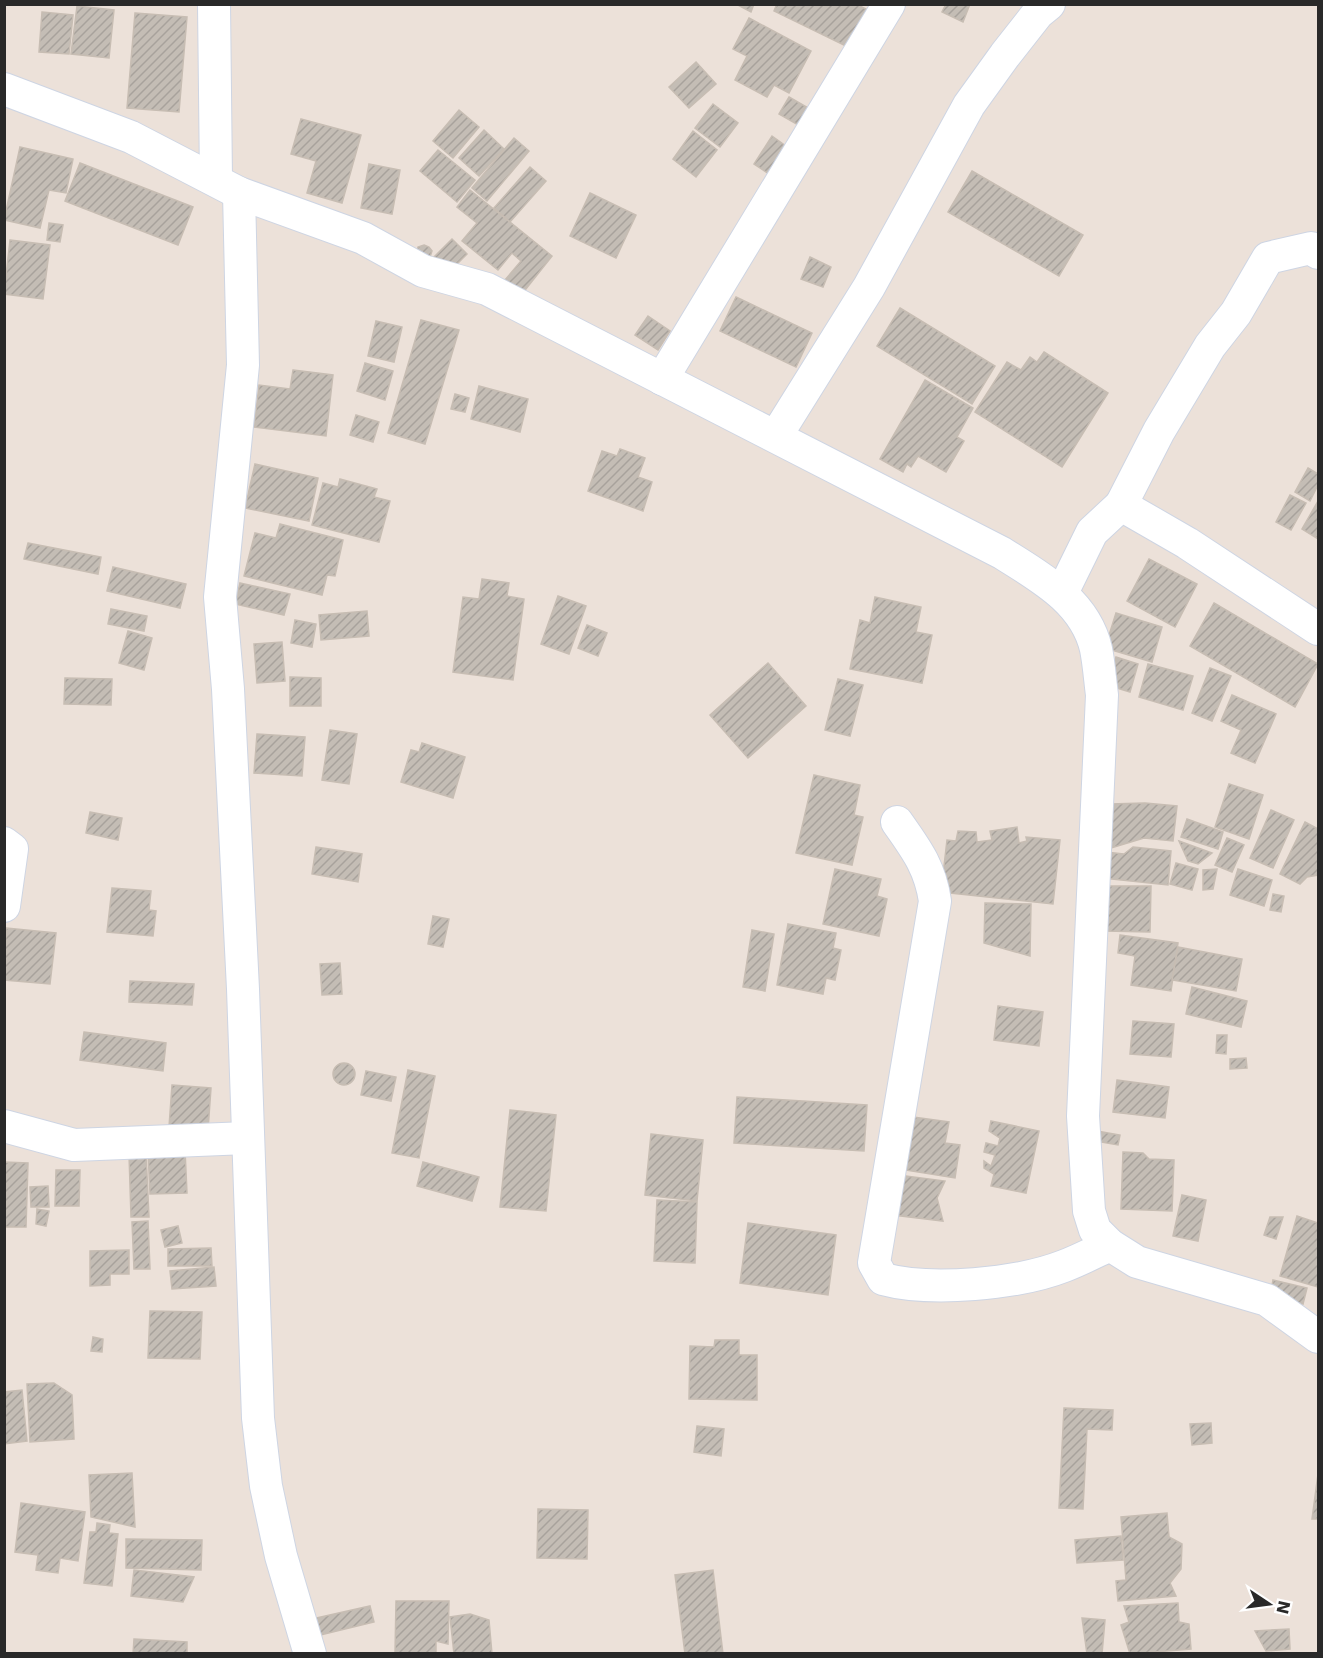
<svg xmlns="http://www.w3.org/2000/svg" width="1323" height="1658" font-family="'DejaVu Sans',sans-serif">
<style>
.building{fill:url(#building-hatch);stroke:#c7bdb3;stroke-width:1.5}
.lines{fill:none;stroke-linecap:round;stroke-linejoin:round}
.minor-casing{stroke:#ced5e3;stroke-width:34}
.minor{stroke:#fff;stroke-width:32}
</style>
<defs>
<pattern id="building-hatch" width="6" height="6" patternUnits="userSpaceOnUse" patternTransform="scale(1.5)"><rect width="6" height="6" fill="#c4bdb5"/><path d="M-1 1l2-2M0 6l6-6M5 7l2-2" fill="none" stroke="#a8a29c"/></pattern>
</defs>
<rect width="100%" height="100%" fill="#ece1d9"/>
<g class="building">
<path d="M736 4H754L751 12Z"/>
<path d="M777 4H856L870 11 852 49 774 11Z"/>
<path d="M946 4H970L963 22 942 12Z"/>
<path d="M77 6 114 10 109 58 71 54Z"/>
<path d="M42 12 73 15 69 54 39 52Z"/>
<path d="M135 13 187 17 179 112 127 108Z"/>
<path d="M749 18 811 51 789 93 774 85 767 97 735 80 747 56 733 49Z"/>
<path d="M696 62 716 84 689 108 669 87Z"/>
<path d="M789 97 810 109 800 126 779 114Z"/>
<path d="M713 104 738 123 720 147 695 128Z"/>
<path d="M459 110 479 127 453 158 433 141Z"/>
<path d="M301 119 361 135 342 203 307 193 316 161 291 154Z"/>
<path d="M484 130 504 149 479 176 459 158Z"/>
<path d="M693 131 717 150 696 177 673 159Z"/>
<path d="M772 136 790 149 772 176 754 164Z"/>
<path d="M514 138 529 151 487 201 472 188Z"/>
<path d="M20 147 73 159 66 193 49 190 40 228 4 220Z"/>
<path d="M438 150 475 180 457 202 420 171Z"/>
<path d="M80 163 193 207 178 245 65 201Z"/>
<path d="M369 164 400 170 392 214 361 208Z"/>
<path d="M530 167 546 181 510 222 494 208Z"/>
<path d="M972 171 1083 235 1059 276 948 212Z"/>
<path d="M470 190 552 256 522 294 505 280 521 261 512 253 498 270 462 241 477 223 457 207Z"/>
<path d="M590 193 636 215 616 258 570 236Z"/>
<path d="M49 223 63 225 60 242 47 240Z"/>
<path d="M452 239 467 254 447 274 432 259Z"/>
<path d="M10 240 50 245 43 299 4 294Z"/>
<path d="M424 245 429 247 432 251 430 257 417 253 418 247Z"/>
<path d="M810 257 831 267 823 287 801 279Z"/>
<path d="M736 297 812 333 796 367 720 331Z"/>
<path d="M900 308 995 366 972 404 877 346Z"/>
<path d="M648 316 670 331 658 350 635 335Z"/>
<path d="M421 320 459 330 425 444 388 433Z"/>
<path d="M376 321 402 327 394 362 368 356Z"/>
<path d="M1044 352 1108 393 1062 467 975 412 1007 362 1021 370 1030 357 1037 362Z"/>
<path d="M365 363 393 371 385 400 357 391Z"/>
<path d="M293 370 333 375 326 436 254 427 259 385 290 389Z"/>
<path d="M925 380 973 408 957 437 964 441 946 472 918 456 911 467 907 464 903 472 880 459Z"/>
<path d="M479 386 528 399 520 432 471 419Z"/>
<path d="M455 394 469 398 465 412 451 409Z"/>
<path d="M356 415 379 422 373 442 350 435Z"/>
<path d="M620 449 645 458 638 477 652 482 643 511 588 491 602 451 617 456Z"/>
<path d="M255 464 318 478 309 521 245 508Z"/>
<path d="M1308 468 1318 474V485L1310 501 1295 492Z"/>
<path d="M340 479 377 489 374 497 390 501 379 542 312 525 323 483 338 487Z"/>
<path d="M1290 495 1306 503 1291 530 1276 522Z"/>
<path d="M1318 501V539L1302 529Z"/>
<path d="M280 524 343 540 335 576 327 575 322 595 244 576 255 533 276 538Z"/>
<path d="M28 543 101 557 98 574 24 559Z"/>
<path d="M1149 559 1197 584 1175 627 1127 601Z"/>
<path d="M113 567 186 584 180 608 107 591Z"/>
<path d="M482 579 509 583 507 596 524 599 513 680 453 672 463 597 479 599Z"/>
<path d="M240 583 290 594 284 615 235 604Z"/>
<path d="M558 596 586 606 569 654 541 644Z"/>
<path d="M875 597 921 607 916 632 932 635 922 683 850 669 860 620 870 623Z"/>
<path d="M1214 603 1318 664 1295 707 1190 646Z"/>
<path d="M111 609 147 616 144 631 108 624Z"/>
<path d="M367 611 369 636 321 640 319 615Z"/>
<path d="M1116 613 1162 627 1152 662 1105 648Z"/>
<path d="M295 620 316 624 312 647 291 643Z"/>
<path d="M587 625 607 633 598 656 578 648Z"/>
<path d="M128 631 152 638 144 670 119 663Z"/>
<path d="M282 642 285 681 257 683 254 644Z"/>
<path d="M1116 657 1138 664 1130 692 1107 685Z"/>
<path d="M768 663 806 706 748 758 710 715Z"/>
<path d="M1148 664 1193 676 1183 710 1139 697Z"/>
<path d="M1210 668 1231 676 1212 721 1192 713Z"/>
<path d="M290 677 321 678V706H290Z"/>
<path d="M65 678 112 679 111 705 64 704Z"/>
<path d="M838 679 863 685 850 736 825 730Z"/>
<path d="M1232 695 1276 714 1255 763 1231 753 1241 730 1221 721Z"/>
<path d="M330 730 357 734 349 784 322 780Z"/>
<path d="M257 734 305 737 302 776 254 773Z"/>
<path d="M422 743 465 757 453 798 401 782 411 750 419 752Z"/>
<path d="M814 775 860 785 854 815 863 817 852 865 796 853Z"/>
<path d="M1229 784 1263 795 1249 839 1215 827Z"/>
<path d="M1145 803 1177 806 1173 841 1144 838 1111 848 1110 804Z"/>
<path d="M1271 810 1294 820 1273 868 1250 858Z"/>
<path d="M90 812 122 818 118 840 86 833Z"/>
<path d="M1187 819 1223 832 1218 849 1181 837Z"/>
<path d="M1305 822 1318 829V875L1307 877 1300 884 1280 874Z"/>
<path d="M1017 827 1019 843 1027 841 1026 837 1060 840 1053 904 941 892 947 840 956 841 958 831 976 832 977 842 992 840 990 831Z"/>
<path d="M1227 838 1244 845 1232 872 1215 865Z"/>
<path d="M1179 841 1212 853 1198 864 1188 861Z"/>
<path d="M316 847 362 854 358 882 312 874Z"/>
<path d="M1133 847 1171 851 1168 885 1103 878 1106 852 1124 854Z"/>
<path d="M1176 863 1198 869 1192 890 1170 884Z"/>
<path d="M835 869 881 879 877 896 887 899 879 936 823 924Z"/>
<path d="M1217 869 1213 889 1203 890V870Z"/>
<path d="M1238 869 1272 880 1264 906 1230 895Z"/>
<path d="M1106 886H1151L1150 932 1105 931Z"/>
<path d="M112 888 151 891 149 910 156 911 153 936 107 932Z"/>
<path d="M1273 894 1284 896 1281 912 1270 910Z"/>
<path d="M985 903 1031 904 1030 956 984 943Z"/>
<path d="M433 916 449 919 443 947 428 944Z"/>
<path d="M788 924 836 933 833 948 841 950 835 980 826 978 823 994 777 985Z"/>
<path d="M6 928 56 933 50 984 4 980Z"/>
<path d="M752 930 774 934 765 991 743 987Z"/>
<path d="M1120 935 1178 943 1171 991 1131 985 1135 956 1118 953Z"/>
<path d="M1178 947 1242 959 1236 991 1172 980Z"/>
<path d="M340 963 342 994 322 995 320 964Z"/>
<path d="M130 981 194 984 192 1005 129 1002Z"/>
<path d="M1192 987 1247 1001 1241 1027 1186 1014Z"/>
<path d="M998 1006 1043 1012 1039 1046 994 1040Z"/>
<path d="M1133 1021 1174 1024 1171 1057 1130 1054Z"/>
<path d="M84 1032 166 1043 163 1071 80 1060Z"/>
<path d="M1217 1035H1227L1226 1054 1216 1053Z"/>
<path d="M1246 1058 1247 1068 1230 1069V1059Z"/>
<circle cx="344" cy="1074" r="11"/>
<path d="M408 1070 435 1076 419 1158 392 1153Z"/>
<path d="M366 1071 396 1077 391 1101 361 1095Z"/>
<path d="M1117 1080 1169 1087 1165 1118 1113 1112Z"/>
<path d="M172 1085 211 1088 208 1130 169 1127Z"/>
<path d="M737 1097 867 1105 864 1151 734 1143Z"/>
<path d="M510 1110 556 1115 546 1211 500 1207Z"/>
<path d="M913 1117 949 1122 945 1143 960 1145 955 1178 905 1170Z"/>
<path d="M991 1121 1039 1131 1026 1193 991 1186 994 1174 984 1168V1161L991 1166 995 1155 984 1152 986 1143 998 1146 1000 1138 989 1131Z"/>
<path d="M1097 1131 1120 1135 1118 1145 1095 1141Z"/>
<path d="M651 1134 703 1140 697 1201 645 1195Z"/>
<path d="M185 1150 187 1193 150 1194 148 1151Z"/>
<path d="M1123 1152 1143 1153 1149 1159 1174 1160 1172 1211 1121 1209Z"/>
<path d="M146 1153 149 1217H131L129 1154Z"/>
<path d="M4 1162 28 1163 26 1227H4Z"/>
<path d="M423 1162 479 1177 472 1201 417 1186Z"/>
<path d="M56 1170H80L79 1206H55Z"/>
<path d="M898 1175 945 1181 937 1198 943 1221 893 1215Z"/>
<path d="M48 1186 49 1207H31L30 1187Z"/>
<path d="M1182 1195 1206 1200 1198 1241 1173 1236Z"/>
<path d="M657 1200 697 1202 695 1263 654 1261Z"/>
<path d="M37 1209 49 1211 46 1226 36 1224Z"/>
<path d="M1297 1216 1318 1223V1287L1280 1276Z"/>
<path d="M1270 1217H1283L1276 1239 1264 1235Z"/>
<path d="M148 1221 150 1269H134L132 1222Z"/>
<path d="M748 1223 836 1235 828 1295 740 1283Z"/>
<path d="M178 1226 182 1243 165 1247 161 1230Z"/>
<path d="M211 1248 212 1266H168V1249Z"/>
<path d="M129 1250V1274H110V1285L90 1286V1251Z"/>
<path d="M214 1267 216 1286 172 1289 170 1271Z"/>
<path d="M1273 1280 1307 1288 1303 1304 1270 1296Z"/>
<path d="M150 1311 202 1312 200 1359 148 1358Z"/>
<path d="M93 1337 103 1339 102 1352 91 1351Z"/>
<path d="M715 1340H739V1355H757V1400L689 1399 690 1346 714 1347Z"/>
<path d="M54 1383 72 1395 74 1439 30 1442 27 1384Z"/>
<path d="M22 1390 27 1441 4 1444V1392Z"/>
<path d="M1064 1408 1113 1410 1112 1430 1087 1429 1083 1509 1059 1508Z"/>
<path d="M1211 1423 1212 1443 1192 1445 1190 1424Z"/>
<path d="M697 1426 724 1429 721 1456 694 1452Z"/>
<path d="M132 1473 135 1527 91 1517 89 1475Z"/>
<path d="M1318 1474V1519H1312Z"/>
<path d="M21 1503 85 1512 78 1561 60 1558 58 1573 36 1570 38 1555 15 1552Z"/>
<path d="M538 1509 588 1510 587 1559 537 1558Z"/>
<path d="M1167 1513 1169 1537 1182 1544 1181 1569 1170 1583 1176 1596 1118 1601 1116 1581 1126 1580 1121 1517Z"/>
<path d="M97 1523 110 1525 109 1533 118 1534 112 1586 84 1583 90 1532H96Z"/>
<path d="M1121 1536 1123 1560 1077 1563 1075 1540Z"/>
<path d="M126 1539 202 1540 201 1570 126 1568Z"/>
<path d="M134 1570 194 1577 183 1602 131 1596Z"/>
<path d="M713 1570 723 1654H685L675 1575Z"/>
<path d="M396 1601H449L448 1644 436 1641V1654H395Z"/>
<path d="M1178 1603 1179 1622 1189 1624 1191 1649 1130 1654 1121 1625 1129 1622 1124 1606Z"/>
<path d="M370 1606 374 1622 320 1635 316 1618Z"/>
<path d="M470 1614 489 1620 492 1654H454L450 1617Z"/>
<path d="M1082 1618 1105 1620 1102 1654H1087Z"/>
<path d="M1289 1629 1290 1649 1266 1651 1255 1631Z"/>
<path d="M134 1639 187 1642V1654H133Z"/>
</g>
<g class="lines">
<g class="minor-casing">
<g id="minor">
<path d="M214 4 216 180"/>
<path d="M4 89 131 137 239 193 363 238 423 271 487 289 1002 553C1040 577 1085 601 1096 649 1099 664 1100 680 1102 695L1083 1116 1089 1211 1095 1230 1110 1245 1137 1262 1267 1300 1318 1337"/>
<path d="M239 193 243 365 220 597 228 689 243 989 258 1418 266 1486 281 1556 310 1654"/>
<path d="M662 379 889 4"/>
<path d="M776 436 869 287 969 105 1005 55 1038 13 1049 4"/>
<path d="M1121 505 1159 431 1210 346 1236 313 1268 258 1311 248 1318 253"/>
<path d="M1062 593 1092 532 1121 505 1187 543 1318 629"/>
<path d="M897 822C916 849 930 867 935 901L874 1263 883 1279C931 1292 1018 1284 1064 1266 1080 1260 1095 1252 1110 1245"/>
<path d="M4 843 12 849 4 906"/>
<path d="M4 1126 74 1145 247 1138"/>
</g>
</g>
<use href="#minor" class="minor"/>
</g>
<rect width="1323" height="1658" fill="none" stroke="#292929" stroke-width="12"/>
<g transform="translate(1269 1604) rotate(103)" stroke="#ffffff" stroke-width="4.5" paint-order="stroke">
<path d="M0-4.5L10 22L0 15L-10 22Z" fill="#292929"/>
<text y="-9" font-size="16" font-weight="bold" text-anchor="middle" fill="#292929">N</text>
</g>
</svg>
